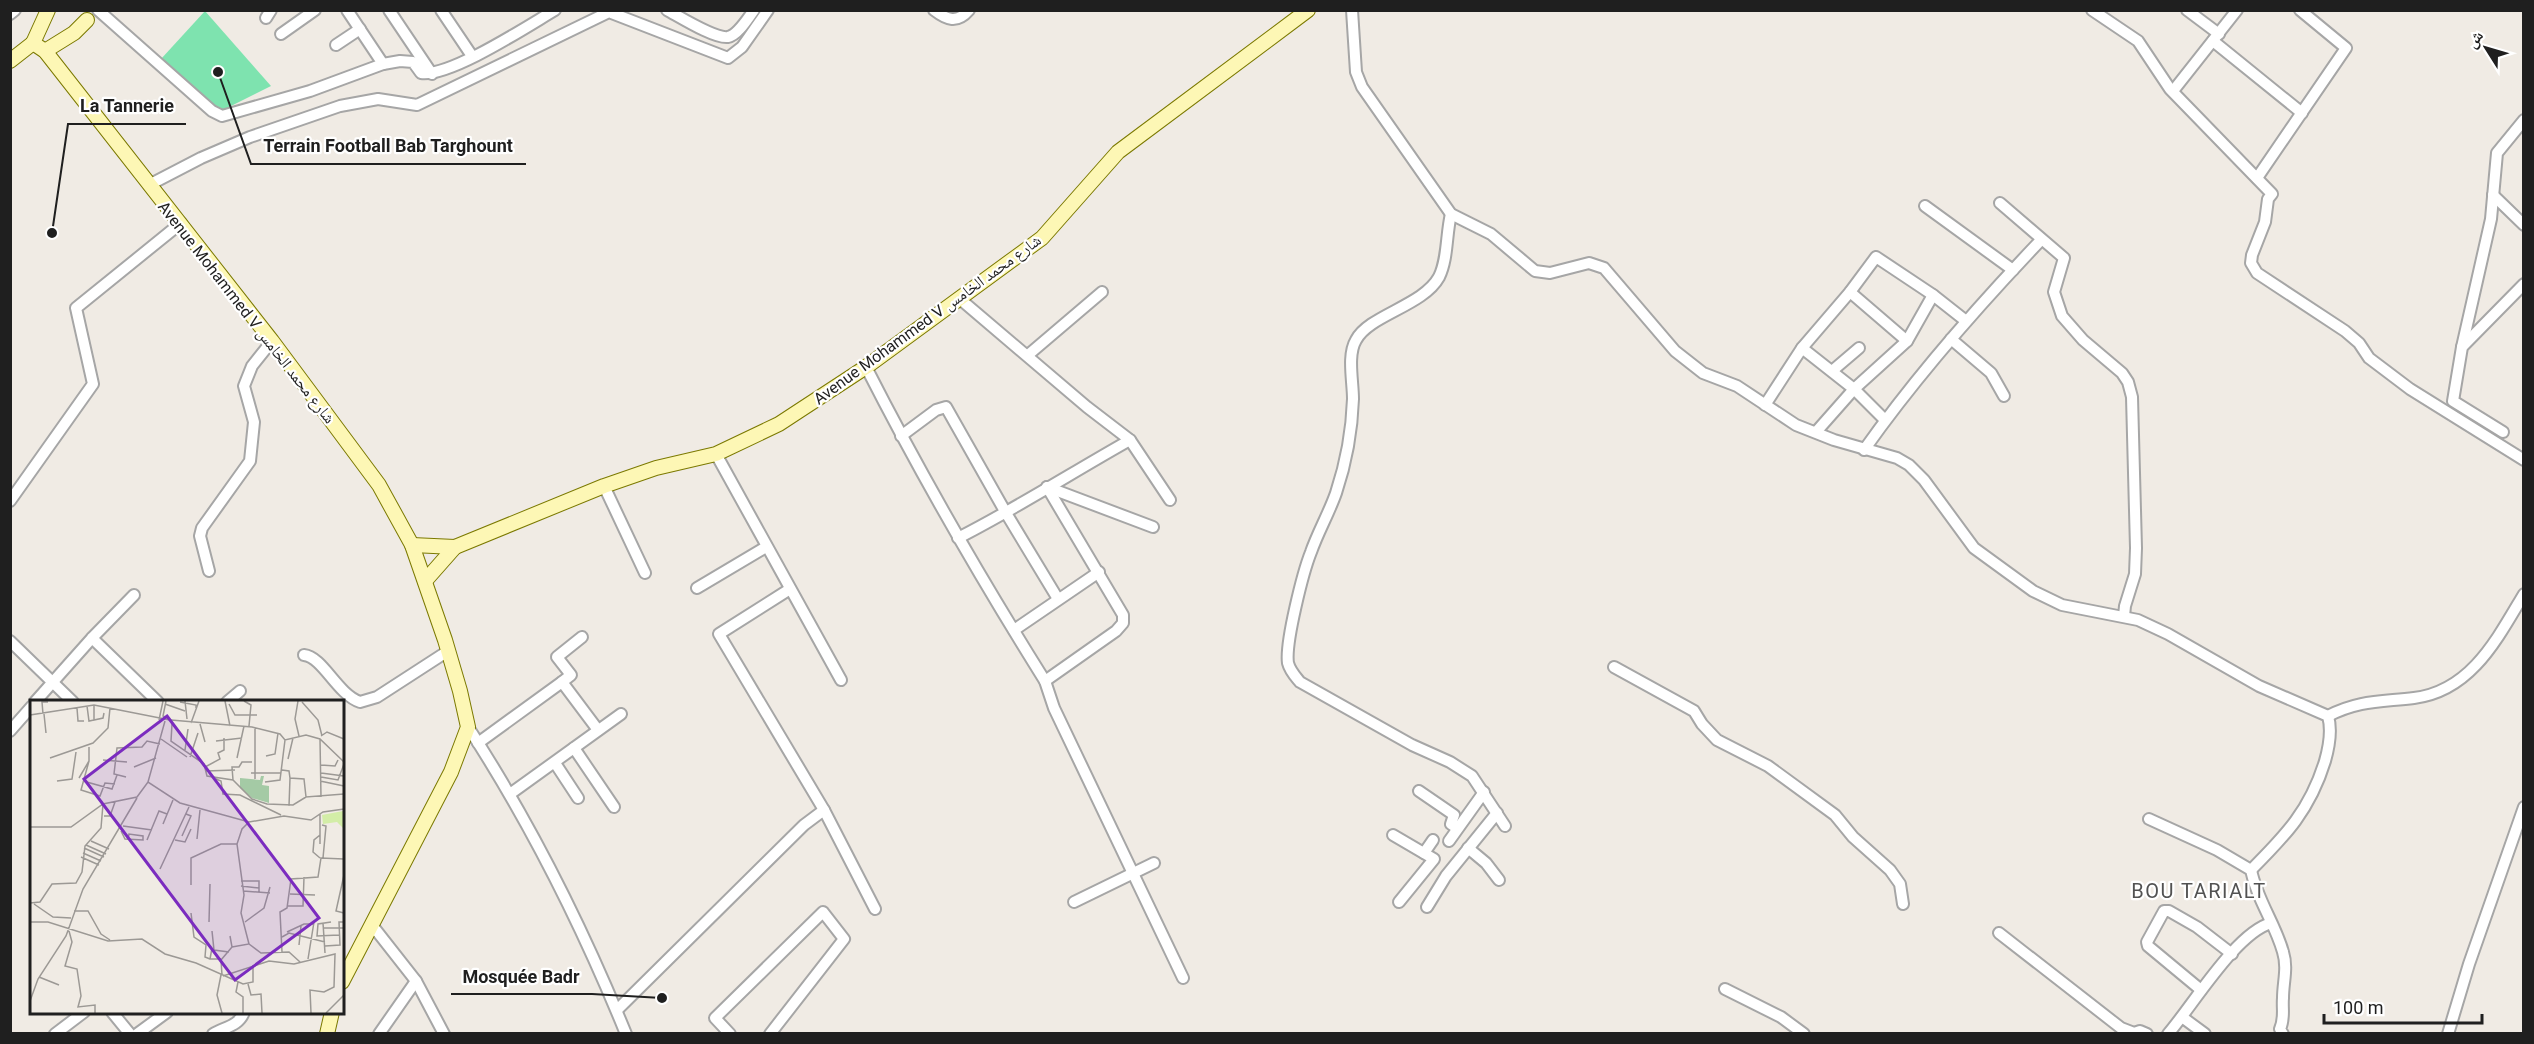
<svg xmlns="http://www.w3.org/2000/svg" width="2534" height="1044" font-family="Roboto,'Noto Naskh Arabic',sans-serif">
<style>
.pitch{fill:#7ee3af}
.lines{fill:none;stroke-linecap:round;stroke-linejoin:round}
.street-casing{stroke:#a6a6a6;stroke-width:14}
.secondary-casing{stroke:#7b7900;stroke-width:16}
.street{stroke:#fff;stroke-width:10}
.secondary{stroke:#fdf7b5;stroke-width:14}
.labels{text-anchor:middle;stroke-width:4.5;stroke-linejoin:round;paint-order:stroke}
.street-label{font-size:16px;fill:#1f1f1f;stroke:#fff}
.quarter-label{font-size:20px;letter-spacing:1.5px;fill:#525252;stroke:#fff}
.inset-road{fill:none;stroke:#9c9995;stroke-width:1.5}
.view{fill:#7b2cbf;fill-opacity:0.15;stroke:#7b2cbf;stroke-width:3}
.inset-edge{fill:none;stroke:#1f1f1f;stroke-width:3}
.leader{fill:none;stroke:#1f1f1f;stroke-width:2}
.callout-dot{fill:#1f1f1f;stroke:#fff;stroke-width:2}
.callout-label{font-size:18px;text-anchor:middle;font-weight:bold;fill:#1f1f1f;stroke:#fff;stroke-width:4.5;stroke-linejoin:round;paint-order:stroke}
</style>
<rect width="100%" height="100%" fill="#f0ebe4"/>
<path class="pitch" d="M205 11 271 86 221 111 161 59Z"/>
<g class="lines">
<g class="street-casing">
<g id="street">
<path d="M98 10 212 111 222 116 310 91 383 64 400 61 413 62 421 73C450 77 526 27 555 10"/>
<path d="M347 10 383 64"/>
<path d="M389 10 432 74"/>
<path d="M441 10 472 56"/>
<path d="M667 10C680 17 715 39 728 37 738 35 748 18 754 10"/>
<path d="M934 10C947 20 957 24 969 10"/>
<path d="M1352 10 1356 72 1362 87 1451 214 1491 234 1535 271 1550 273 1589 263 1604 268 1675 351 1703 373 1737 386 1796 425 1834 440 1897 458 1909 465 1924 480 1974 548 2033 591 2062 605 2138 620 2168 634 2259 686 2328 716C2332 730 2329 747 2325 761 2310 810 2286 835 2251 870"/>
<path d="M2092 10 2138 41 2170 89 2272 194 2268 199 2265 222 2252 255 2251 263 2257 273 2345 331 2359 343 2369 358 2410 389 2524 460"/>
<path d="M2187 10 2219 34"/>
<path d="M10 14 15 10"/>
<path d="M266 18 271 10"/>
<path d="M281 34 315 10"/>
<path d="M2213 41 2302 113"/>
<path d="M336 45 360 29"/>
<path d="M2173 91 2237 10"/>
<path d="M2257 178 2346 48 2300 10"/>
<path d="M149 185 201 158 250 137 340 106 378 99 417 105 609 12 728 58 742 47 768 10"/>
<path d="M2493 195 2524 225"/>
<path d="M2000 203 2064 258 2054 292 2062 316 2083 340 2122 373 2128 382 2132 397 2136 548 2135 574 2125 606 2124 616"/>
<path d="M1925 206 2013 270"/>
<path d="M1451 214C1446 234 1448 259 1439 277 1423 306 1369 315 1356 340 1347 355 1353 381 1353 399 1352 429 1346 463 1336 493 1329 513 1318 532 1311 552 1303 572 1285 643 1288 663 1290 671 1295 676 1300 682L1412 745 1450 762 1472 776 1505 826"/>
<path d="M1850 292 1907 341"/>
<path d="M960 299 1087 407 1130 440 1170 500"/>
<path d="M1951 339 1991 373 2004 396"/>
<path d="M2462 347 2491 219 2497 153 2524 120"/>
<path d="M1802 348 1854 389 1885 420"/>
<path d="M1028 355 1102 292"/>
<path d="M866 367C921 475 981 579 1045 681L1054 708 1183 978"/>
<path d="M1832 371 1859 348"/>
<path d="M1765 405 1802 348 1850 292 1876 257 1933 295 1966 321"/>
<path d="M1816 432 1854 389 1907 341 1933 295"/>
<path d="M2503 432 2453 401 2462 347 2524 284"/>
<path d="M901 436 936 410 946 407 1006 513 1058 599"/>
<path d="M1864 450C1917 375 1978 306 2041 240"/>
<path d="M716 454 841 680"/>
<path d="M604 486 645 573"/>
<path d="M1047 487 1153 527"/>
<path d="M10 501 93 384 76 308 181 223"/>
<path d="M958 538C1017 508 1073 472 1130 440"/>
<path d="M209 571 200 536 202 528 250 461 254 422 244 386 252 366 272 341"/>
<path d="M697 588 766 547"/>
<path d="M790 589 719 634 824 810 875 909"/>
<path d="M1014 630 1099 572"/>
<path d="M92 638 158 702"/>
<path d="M10 641 73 702"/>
<path d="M304 655C323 657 337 694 360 702L377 697 448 651"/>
<path d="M1614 667 1694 711 1702 724 1717 740 1768 766 1835 815 1853 837 1890 870 1900 884 1903 904"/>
<path d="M1045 681 1116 631 1123 623V615L1047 487"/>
<path d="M562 682 571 675 557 657 582 637"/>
<path d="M35 702 92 638 134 595"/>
<path d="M227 702 240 691"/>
<path d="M2328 716C2359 700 2381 702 2414 698 2471 691 2497 639 2524 594"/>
<path d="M468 727C531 824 582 926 626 1034"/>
<path d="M10 731 32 706"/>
<path d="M478 743 562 682 598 730"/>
<path d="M574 748 614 807"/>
<path d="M555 763 578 798"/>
<path d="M1419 791 1454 815 1451 824 1457 828"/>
<path d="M510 794 621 714"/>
<path d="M2149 819 2217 850 2251 870C2257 900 2275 923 2283 952 2288 968 2283 982 2283 998 2282 1009 2285 1018 2280 1029L2283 1034"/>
<path d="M1393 835 1434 859 1399 902"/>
<path d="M1449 841 1484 792"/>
<path d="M1468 848 1486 863 1499 880"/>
<path d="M1424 853 1433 840"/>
<path d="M1074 902 1154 863"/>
<path d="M1427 907 1446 876 1497 813"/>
<path d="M372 925 416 981 444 1034"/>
<path d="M1999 933 2121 1028 2134 1033 2140 1031 2147 1034"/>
<path d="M1725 989 1781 1017 1804 1034"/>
<path d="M2201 990 2148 946 2147 942 2164 911H2169L2197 927 2232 954"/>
<path d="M617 1010 804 825 824 810"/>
<path d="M112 1012 130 1034"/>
<path d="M2182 1017 2205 1034"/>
<path d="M55 1034 84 1012"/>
<path d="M137 1034 167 1012"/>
<path d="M213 1034C225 1027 239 1026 244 1012"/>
<path d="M379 1034 416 981"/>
<path d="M730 1034 715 1018 823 912 844 939 770 1034"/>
<path d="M2168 1034C2193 1005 2236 933 2271 923"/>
<path d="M2448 1034 2469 964 2524 807"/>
</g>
</g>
<g class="secondary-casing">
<g id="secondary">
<path d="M33 43 45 51 272 341 379 485 412 545 445 640 460 691 468 727 451 772 342 982"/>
<path d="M33 43 48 10"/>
<path d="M45 51 74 33 87 20"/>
<path d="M10 61 33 43"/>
<path d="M412 545 455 547 604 486 656 468 716 454 779 424 866 367 1042 238 1118 152 1308 10"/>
<path d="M425 581 455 547"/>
<path d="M327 1034 332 1012"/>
</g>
</g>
<use href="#street" class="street"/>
<use href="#secondary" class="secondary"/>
</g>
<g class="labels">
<g class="street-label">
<text transform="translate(247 312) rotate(52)" y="6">Avenue Mohammed V شارع محمد الخامس</text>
<text transform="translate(927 319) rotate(-36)" y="6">Avenue Mohammed V شارع محمد الخامس</text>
</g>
<g class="quarter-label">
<text x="2199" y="898">BOU TARIALT</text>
</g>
</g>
<g transform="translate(30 700)">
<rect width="314" height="314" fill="#f0ebe4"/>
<path d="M313 111V128L307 122 293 124 292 115Z" fill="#d3eda7"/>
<path d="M231 76H234L232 85 239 86V103L222 98 210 88V78L230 80Z" fill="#a4caa5"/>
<path class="inset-road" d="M136 1 133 16 140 19M155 1 157 19M195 1 200 26M214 1 221 5 219 26M268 1 265 19 269 36M150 2 166 5V8M272 2 288 20 292 36M135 4 155 11M199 4 205 15H227M64 5V20L73 18 74 13M57 6 59 21 64 20M47 8 48 21H54M13 14 12 2H18M14 14 16 33M0 15 64 5 140 20M129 20 133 1M141 20 222 27 250 34 255 40 276 35 290 39 314 62M161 23 169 1M142 24 141 41 174 64 177 76 203 80 222 99 237 104 263 105 276 97M170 24 175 42M225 28V79M291 36 297 32 314 39M131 39 157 57M290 39 291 97M186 41 212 38M155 50 158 29M236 56 245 54 248 33M160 57 168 33M20 58 63 43 78 28 80 8M207 58 214 26M258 59 263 38M73 60 97 62M59 61 51 90 70 96 75 83 85 84M291 65 305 66 308 60M104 67 126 58M175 67 190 59 188 53 194 50V38M252 70 259 71 260 78 274 79 276 97 314 94M176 71 205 70M221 73H251M291 73 314 76M96 77 84 74 87 48 112 47 117 41 130 44M291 77 308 80 314 64M49 78 59 61V47M186 79 191 81 193 94 210 95 251 115M203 80 202 67H209L212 62H222M27 81 42 79 46 52M53 81 82 89 87 75M290 81 314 86M118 82 135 21M235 82 250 80 255 40M259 106 260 78M74 116H80L85 102M133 124 143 100M292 125 296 126 293 158M93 126 122 130M0 127H41L73 104 107 97 118 82 150 103 219 122 254 116 281 120 293 112 314 109M91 131 95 139 113 140V136L99 134 98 139M290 135 284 140 283 152 290 158M152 136 161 116 156 114M167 139 170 110M117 140 129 111 137 114M145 140 155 142 161 129M61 141 79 149M290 144V114M56 145 76 154M54 148 74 157M53 153 71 161M51 157 69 165M130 169 159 107M314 175 306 211 314 213M211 181H229V192M161 185V158L191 144H207M211 186 229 188M213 191 240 193M260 194 285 195M0 203 10 202 22 184 46 183 52 172 55 146 71 128 73 104M4 204 23 217 41 218M258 206H273L274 177M44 211H58L71 234 80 240M161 213 164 237 176 245 175 257 180 259M0 222H18L78 241 112 239 135 254 166 263 213 284 223 282V265M179 222 180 184M215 222 234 208 240 187M301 222 288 224 287 236 309 235M293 223 295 253M294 228H314M39 231 42 242 35 266 47 269 51 296 48 307 65 305V313M182 231 184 250 199 252M257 232 274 224H284M252 237 259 233 295 242M219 244 231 253 259 252 270 262M269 245 271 226M295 246 310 245 309 222H314M202 247 219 244 211 213 214 195 207 144 212 129 219 122M182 248 180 259H191M252 252 250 212 257 208 261 179 288 177 291 158 314 159M278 259 284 222M191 275 187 295 192 313M192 275 191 260 202 247 200 236M193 276 239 261 264 264 305 254 304 287 294 292 280 290 281 313M9 277 29 285M208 282 206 292 213 297V313M218 284 221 295 231 294 232 313M0 301 8 279 36 236 53 189 107 98M296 313 314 295"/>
<path class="view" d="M137 16 289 218 205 280 54 79Z"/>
<rect width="314" height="314" class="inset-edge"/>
</g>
<path class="leader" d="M52 233L68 124H186M218 72L251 164H526M662 998L592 994H451"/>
<g class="callout-dot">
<circle cx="52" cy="233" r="6"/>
<circle cx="218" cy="72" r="6"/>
<circle cx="662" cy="998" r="6"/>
</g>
<g class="callout-label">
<text x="127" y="112">La Tannerie</text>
<text x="388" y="152">Terrain Football Bab Targhount</text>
<text x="521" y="983">Mosquée Badr</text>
</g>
<rect width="2534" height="1044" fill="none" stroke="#1f1f1f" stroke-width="24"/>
<g transform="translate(2486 48) rotate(307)" stroke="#ffffff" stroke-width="4.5" paint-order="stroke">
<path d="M0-4.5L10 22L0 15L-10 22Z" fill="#1f1f1f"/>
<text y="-9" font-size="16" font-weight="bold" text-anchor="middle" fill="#1f1f1f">ش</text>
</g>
<path d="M2324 1014v9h158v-9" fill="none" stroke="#1f1f1f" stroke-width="3"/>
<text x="2333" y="1014" font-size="18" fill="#1f1f1f" stroke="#ffffff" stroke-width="4.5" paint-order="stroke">100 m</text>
</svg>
